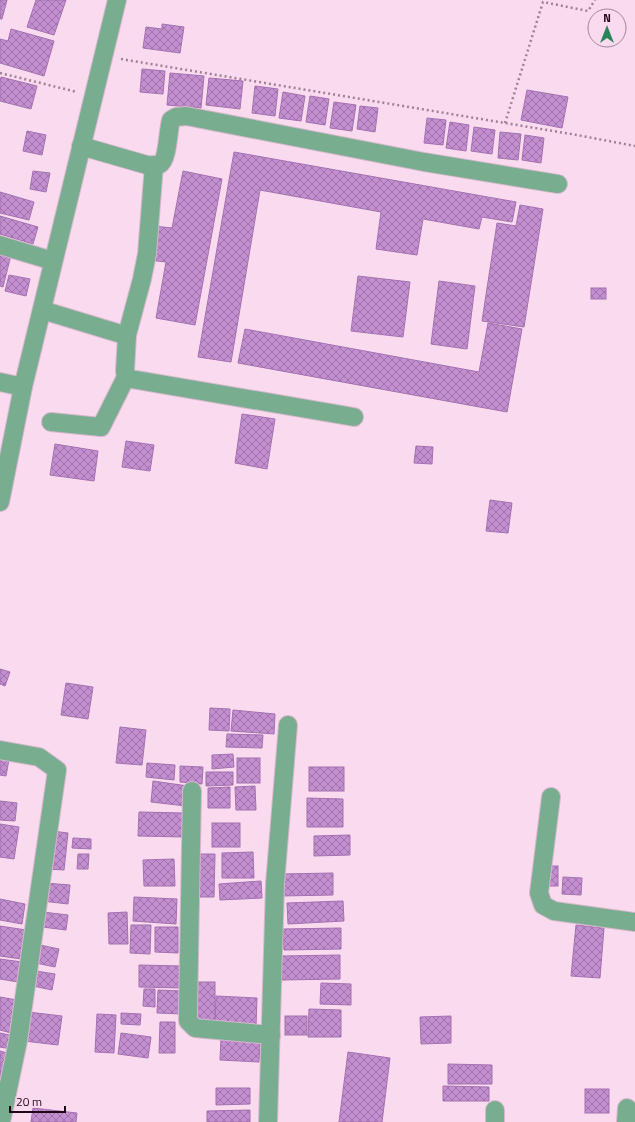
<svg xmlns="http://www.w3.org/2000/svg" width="635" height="1122" font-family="'Titillium Web',sans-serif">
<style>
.building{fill:url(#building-cross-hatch);stroke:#a371b0}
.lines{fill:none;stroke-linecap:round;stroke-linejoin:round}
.minor-casing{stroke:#d6b8cc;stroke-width:20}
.path{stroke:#9e8195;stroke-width:2.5;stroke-dasharray:2 3;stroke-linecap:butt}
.minor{stroke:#79ad90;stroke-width:18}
</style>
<defs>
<pattern id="building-cross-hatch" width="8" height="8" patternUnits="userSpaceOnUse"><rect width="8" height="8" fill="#c38fd0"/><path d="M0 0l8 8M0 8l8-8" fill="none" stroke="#9e73a8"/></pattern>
</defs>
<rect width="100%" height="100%" fill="#f9daee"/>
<g class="building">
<path d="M0 0H7L2 19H0Z"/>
<path d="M36 0H66L54 35 27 27Z"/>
<path d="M162 24 184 27 180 53 143 48 146 27 162 29Z"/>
<path d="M11 29 54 41 44 76 0 63V39L8 41Z"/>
<path d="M142 69 165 71 163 94 140 92Z"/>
<path d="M170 73 204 76 201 108 167 105Z"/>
<path d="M1 77 37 86 31 109 0 101V82Z"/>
<path d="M209 78 243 81 240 109 206 105Z"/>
<path d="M255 86 278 89 275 116 252 113Z"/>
<path d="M527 90 568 97 562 128 521 120Z"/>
<path d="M283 92 305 96 301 121 279 118Z"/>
<path d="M310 96 329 99 325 125 306 122Z"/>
<path d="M334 102 356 105 352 131 330 128Z"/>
<path d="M360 106 378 108 375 132 357 129Z"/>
<path d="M427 118 446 120 443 145 424 143Z"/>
<path d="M450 122 469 125 466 151 446 148Z"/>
<path d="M474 127 495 130 492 154 471 151Z"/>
<path d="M27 131 46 135 42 155 23 151Z"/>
<path d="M500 132 521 134 518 160 498 158Z"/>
<path d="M525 135 544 138 541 163 522 160Z"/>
<path d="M234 152 516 202 512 222 482 217 479 229 423 219 417 255 376 249 381 212 260 190 231 362 198 357Z"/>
<path d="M33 171 50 173 46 192 30 189Z"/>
<path d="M183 171 222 179 195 325 156 318 166 262 149 260 154 226 172 228Z"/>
<path d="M0 192 34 202 29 220 0 213Z"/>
<path d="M520 205 543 209 524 327 482 321 497 223 516 226Z"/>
<path d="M0 216 38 227 33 244 0 234Z"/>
<path d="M0 252 11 255 3 287 0 286Z"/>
<path d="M9 275 30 279 26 296 5 291Z"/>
<path d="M358 276 410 282 403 337 351 331Z"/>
<path d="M439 281 475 286 467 349 431 344Z"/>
<rect x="591" y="288" width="15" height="11"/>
<path d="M488 323 522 329 507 412 238 363 245 329 479 372Z"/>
<path d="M242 414 275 419 267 469 235 463Z"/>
<path d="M126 441 154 445 150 471 122 467Z"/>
<path d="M55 444 98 451 94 481 50 475Z"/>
<path d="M416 446 433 447 432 464 414 463Z"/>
<path d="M490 500 512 503 508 533 486 531Z"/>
<path d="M0 669 10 672 5 686 0 684Z"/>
<path d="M66 683 93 687 88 719 61 715Z"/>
<path d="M210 708 230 709 229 731 209 730Z"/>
<path d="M233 710 275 714 274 734 231 731Z"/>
<path d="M120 727 146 730 142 765 116 763Z"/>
<path d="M227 734 263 735 262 748 226 747Z"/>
<path d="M0 753 10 754 6 776 0 775Z"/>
<path d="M233 754 234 767 212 769V755Z"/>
<rect x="237" y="758" width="23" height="25"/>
<path d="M147 763 175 765 174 780 146 777Z"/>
<path d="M180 766 203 767 202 784 180 782Z"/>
<rect x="309" y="767" width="35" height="24"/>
<path d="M206 772H233V785L206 786Z"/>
<path d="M153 781 188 786 186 806 151 802Z"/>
<path d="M255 786 256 810H236L235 787Z"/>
<path d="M230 787V808H208V788Z"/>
<path d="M307 798 343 799V827H307Z"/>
<path d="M0 801 17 803 15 821 0 820Z"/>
<path d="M139 812 184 813V837L138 836Z"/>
<rect x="212" y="823" width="28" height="24"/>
<path d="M0 824 19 827 14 859 0 857Z"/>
<path d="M52 831 68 833 64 870 47 869Z"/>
<path d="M350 835V855L314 856V836Z"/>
<path d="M73 838 91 839V849L72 848Z"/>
<path d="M253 852 254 878H222V853Z"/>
<path d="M78 854H89L88 869H77Z"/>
<path d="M193 854H215L214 897H192Z"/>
<path d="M174 859 175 886H144L143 860Z"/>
<rect x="548" y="866" width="10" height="20"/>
<path d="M333 873V895L281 896 280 874Z"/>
<path d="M563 877 582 878 581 895 562 894Z"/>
<path d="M261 881 262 898 220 900 219 884Z"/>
<path d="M45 883 70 885 68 904 42 901Z"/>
<path d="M134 897 177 899 176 924 133 921Z"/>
<path d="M0 899 25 904 22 924 0 920Z"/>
<path d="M343 901 344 921 288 924 287 903Z"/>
<path d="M43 912 68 915 66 930 42 927Z"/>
<path d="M127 912 128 944H109L108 913Z"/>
<path d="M131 925H151L150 954 130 953Z"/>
<path d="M576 925 604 928 600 978 571 976Z"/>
<path d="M0 926 26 930 21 959 0 956Z"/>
<path d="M155 927H178V953L155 952Z"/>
<path d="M341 928V949L284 950 283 929Z"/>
<path d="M40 945 59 949 55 967 36 963Z"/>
<path d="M340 955V979L282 980V956Z"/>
<path d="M0 959 22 962 18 982 0 979Z"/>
<path d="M139 965 182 966 181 988 139 987Z"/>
<path d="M36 971 55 974 52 990 33 986Z"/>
<rect x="195" y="982" width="20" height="38"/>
<path d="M321 983 351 984V1005L320 1004Z"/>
<path d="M144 989H155V1007L143 1006Z"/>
<path d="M158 990 183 991 182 1014 157 1013Z"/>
<path d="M216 996 257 998 256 1026 215 1024Z"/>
<path d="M0 997 17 1000 11 1033 0 1030Z"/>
<path d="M309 1009 341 1010V1037H308Z"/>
<path d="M28 1012 62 1016 58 1045 24 1041Z"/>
<path d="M121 1013 141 1014 140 1025 121 1024Z"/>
<path d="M97 1014 116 1015 114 1053 95 1052Z"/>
<rect x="285" y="1016" width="22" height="19"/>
<path d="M451 1016V1043L421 1044 420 1017Z"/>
<path d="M160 1022H175V1053H159Z"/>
<path d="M0 1033 14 1036 11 1049 0 1047Z"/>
<path d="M121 1033 151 1037 148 1058 118 1054Z"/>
<path d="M221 1038 260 1040 259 1062 220 1060Z"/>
<path d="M0 1051 7 1053 2 1076H0Z"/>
<path d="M348 1052 390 1058 382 1122H339Z"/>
<path d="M448 1064 492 1065V1084H448Z"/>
<path d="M443 1086 489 1087V1101H443Z"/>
<path d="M216 1088H250V1104L216 1105Z"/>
<rect x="585" y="1089" width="24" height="24"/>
<path d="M33 1108 77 1113 76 1122H31Z"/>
<path d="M250 1110V1122H207V1111Z"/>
</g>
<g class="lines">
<g class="minor-casing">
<g id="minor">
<path d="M81 146 147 165C151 165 156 166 160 164 168 159 168 130 171 120L176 117 186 116 424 162 558 184"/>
<path d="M0 245 53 261"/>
<path d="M42 310 121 334 127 335 125 371 126 377 131 379 354 417"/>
<path d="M127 335 142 279 147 254 154 165"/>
<path d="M0 382 23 387"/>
<path d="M51 422 101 427 126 377"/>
<path d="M0 502 23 387 117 0"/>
<path d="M0 750 39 757 57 770 18 1041 1 1122"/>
<path d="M192 791 188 1012V1021L195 1028 271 1035"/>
<path d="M551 797 539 893 543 905 554 911 635 922"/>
<path d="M268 1122 275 884 288 725"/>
<path d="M495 1122V1110"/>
<path d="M626 1122 627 1108"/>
</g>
</g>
<g class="path">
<path d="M121 59 577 135 635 146"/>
<path d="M0 73 77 92"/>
<path d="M505 123 543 2 588 11 595 0"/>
</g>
<use href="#minor" class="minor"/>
</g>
<g transform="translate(607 28)"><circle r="19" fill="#f9daee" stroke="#a28599"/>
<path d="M0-3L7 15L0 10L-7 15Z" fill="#298459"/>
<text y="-6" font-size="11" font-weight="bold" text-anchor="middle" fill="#200619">N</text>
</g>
<path d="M10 1106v6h55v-6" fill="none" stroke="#200619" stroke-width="2"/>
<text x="16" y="1106" font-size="12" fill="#200619" stroke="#f9daee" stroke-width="3" paint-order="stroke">20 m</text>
</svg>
